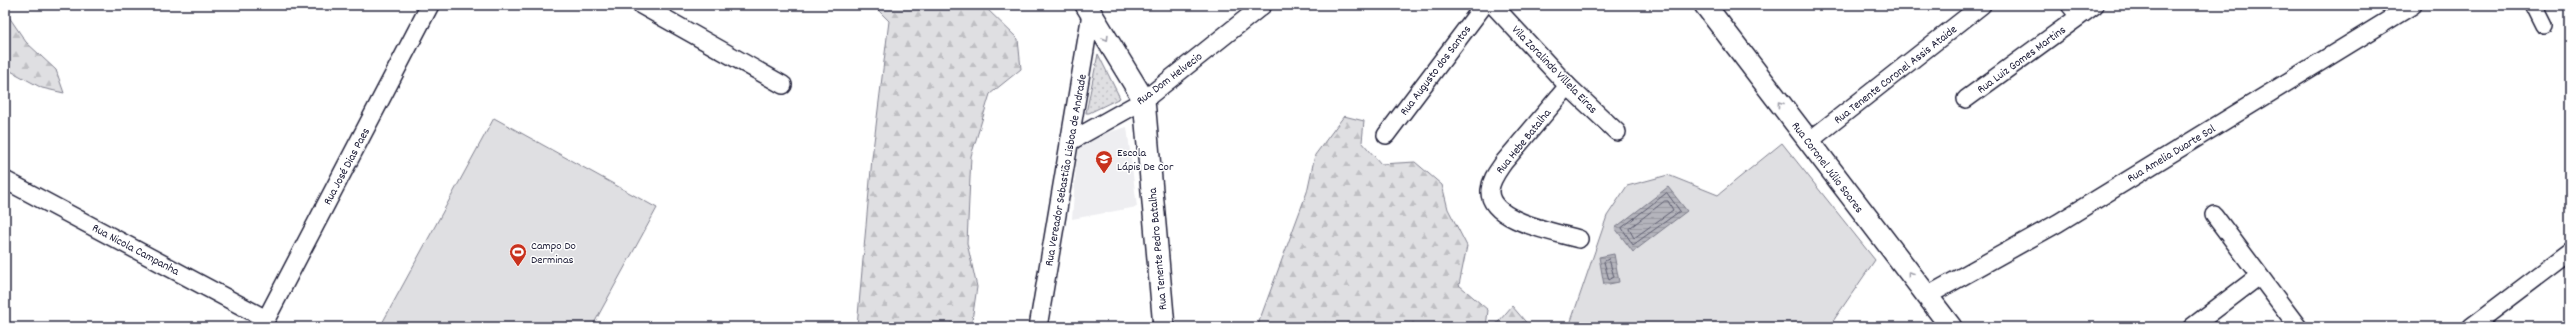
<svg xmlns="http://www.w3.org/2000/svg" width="2575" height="332" font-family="Dekko,sans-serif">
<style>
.built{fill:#eeeef1}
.grass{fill:#dfdfe2;stroke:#80808e}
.forest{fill:url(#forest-firs);stroke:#80808e}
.park{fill:url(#park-dots);stroke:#80808e}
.water{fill:url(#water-rules);stroke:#7a7a88}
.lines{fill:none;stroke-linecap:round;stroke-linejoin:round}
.shore{stroke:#5c5c6f;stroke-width:1}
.minor-casing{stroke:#22223b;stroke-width:20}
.tertiary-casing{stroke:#22223b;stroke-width:24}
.minor{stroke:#fff;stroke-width:17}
.tertiary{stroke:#fff;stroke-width:21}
.oneway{stroke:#9c9ca7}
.labels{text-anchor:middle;stroke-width:3;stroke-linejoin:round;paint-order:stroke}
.street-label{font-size:12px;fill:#22223b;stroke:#fff}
.poi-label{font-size:12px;fill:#22223b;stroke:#fff;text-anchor:start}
</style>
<defs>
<pattern id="forest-firs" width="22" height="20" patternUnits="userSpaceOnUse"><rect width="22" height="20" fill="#dfdfe2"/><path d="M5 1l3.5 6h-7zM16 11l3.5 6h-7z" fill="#bfbfc3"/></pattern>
<pattern id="park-dots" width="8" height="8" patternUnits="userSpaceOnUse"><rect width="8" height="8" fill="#dfdfe2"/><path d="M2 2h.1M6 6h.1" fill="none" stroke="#bfbfc3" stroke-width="1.8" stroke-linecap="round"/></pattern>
<pattern id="water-rules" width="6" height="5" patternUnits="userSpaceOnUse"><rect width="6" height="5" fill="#b4b4bc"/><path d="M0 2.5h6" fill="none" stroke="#9a9aa2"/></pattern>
</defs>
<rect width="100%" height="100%" fill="#fff"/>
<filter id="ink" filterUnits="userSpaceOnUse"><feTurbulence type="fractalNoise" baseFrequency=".025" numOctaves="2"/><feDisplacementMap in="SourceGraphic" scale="8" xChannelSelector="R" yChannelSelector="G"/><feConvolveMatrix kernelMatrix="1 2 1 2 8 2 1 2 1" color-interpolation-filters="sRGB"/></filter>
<g filter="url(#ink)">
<path class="built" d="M1127 127 1137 207 1072 219 1078 141Z"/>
<g class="grass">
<path d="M494 118 657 208 592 327H380Z"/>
<path d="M1782 143 1875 260 1829 327H1569L1607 216 1627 186 1668 175 1718 195Z"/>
</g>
<g class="forest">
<path d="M5 5H9L7 14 26 42 56 70 64 93 42 88 5 68Z"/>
<path d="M873 5H983L1018 39 1021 69 990 94 971 156 967 243 977 287 971 327H857L872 158 889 21Z"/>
<path d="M1344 116 1364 121 1362 142 1381 164 1415 162 1442 185 1448 209 1467 246 1459 285 1488 310 1486 327H1257L1307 192 1315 155Z"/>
<path d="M1512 306 1530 327H1494Z"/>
</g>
<path class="park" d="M1098 54 1120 98 1089 113H1086Z"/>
<g class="water">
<path d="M1668 187 1687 211 1633 252 1615 228Z"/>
<path d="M1614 254 1619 282 1604 285 1599 257Z"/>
</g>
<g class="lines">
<g class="shore">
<path d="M1667 193 1680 211 1633 245 1622 228Z"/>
<path d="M1665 201H1668L1673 210 1634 238 1629 229Z"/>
<path d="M1609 259 1614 277 1609 280 1604 262Z"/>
</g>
<g class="minor-casing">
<g id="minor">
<path d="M641 5 783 85"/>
<path d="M1493 5 1568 86 1617 132"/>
<path d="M2070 5 2079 16"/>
<path d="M2534 5 2544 25"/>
<path d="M1568 86 1504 162C1498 171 1491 179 1490 190 1488 221 1556 232 1579 239"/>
<path d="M1966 99 2095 5"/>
<path d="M1386 135 1484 5"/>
<path d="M1069 142 1144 100 1263 5"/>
<path d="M1808 142 1982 5"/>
<path d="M5 180 266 319"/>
<path d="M2214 215 2298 327"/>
<path d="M1927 296 2058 223 2413 5"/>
<path d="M262 327 430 5"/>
<path d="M1038 327 1091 14"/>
<path d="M2192 327 2259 276"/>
<path d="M2471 327 2570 252"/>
</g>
</g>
<g class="tertiary-casing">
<g id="tertiary">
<path d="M1086 5 1144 100 1164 327"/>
<path d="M1705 5 1951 327"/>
</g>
</g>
<use href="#minor" class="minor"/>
<use href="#tertiary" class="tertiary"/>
</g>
<defs><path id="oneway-chevron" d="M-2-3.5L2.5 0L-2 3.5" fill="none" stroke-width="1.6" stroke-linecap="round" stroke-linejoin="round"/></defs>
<g class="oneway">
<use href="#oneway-chevron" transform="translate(1106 38) rotate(59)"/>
<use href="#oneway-chevron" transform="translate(1780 104) rotate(-127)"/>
<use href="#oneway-chevron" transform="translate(1910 274) rotate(-128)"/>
</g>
</g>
<defs>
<g id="school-pin" transform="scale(0.9)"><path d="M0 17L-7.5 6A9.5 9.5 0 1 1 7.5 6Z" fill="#c8321e" stroke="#fff"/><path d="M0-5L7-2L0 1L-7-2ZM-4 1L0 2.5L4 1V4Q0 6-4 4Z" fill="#fff"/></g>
<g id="stadium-pin" transform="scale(0.9)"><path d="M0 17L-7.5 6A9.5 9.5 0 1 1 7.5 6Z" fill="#c8321e" stroke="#fff"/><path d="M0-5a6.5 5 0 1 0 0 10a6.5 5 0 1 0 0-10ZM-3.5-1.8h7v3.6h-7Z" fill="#fff"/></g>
</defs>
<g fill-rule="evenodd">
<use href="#school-pin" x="1104" y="159"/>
<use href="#stadium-pin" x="518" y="252"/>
</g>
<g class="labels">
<g class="street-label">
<text transform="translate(2021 59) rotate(-36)" y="4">Rua Luiz Gomes Martins</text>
<text transform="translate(1555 69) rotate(46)" y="4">Vila Zoralindo Villela Eiras</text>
<text transform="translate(1435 70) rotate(-53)" y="4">Rua Augusto dos Santos</text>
<text transform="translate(1895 74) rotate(-38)" y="4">Rua Tenente Coronel Assis Ataide</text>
<text transform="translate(1169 78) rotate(-37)" y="4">Rua Dom Helvecio</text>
<text transform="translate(1523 141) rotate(-51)" y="4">Rua Hebe Batalha</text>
<text transform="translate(2171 153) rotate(-31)" y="4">Rua Amelia Duarte Sol</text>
<text transform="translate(346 166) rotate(-62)" y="4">Rua José Dias Paes</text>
<text transform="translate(1828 167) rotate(53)" y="4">Rua Coronel Júlio Soares</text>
<text transform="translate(1065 170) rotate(-80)" y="4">Rua Vereador Sebastião Lisboa de Andrade</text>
<text transform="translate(136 249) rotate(28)" y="4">Rua Nicola Campanha</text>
<text transform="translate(1157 249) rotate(-95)" y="4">Rua Tenente Pedro Batalha</text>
</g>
<g class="poi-label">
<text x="1117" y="156">Escola<tspan x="1117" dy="14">Lápis De Cor</tspan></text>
<text x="531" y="249">Campo Do<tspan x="531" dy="14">Derminas</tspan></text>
</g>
</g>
<rect width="2575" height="332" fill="none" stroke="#fff" stroke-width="20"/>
<rect x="10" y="10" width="2555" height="312" fill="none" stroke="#22223b" stroke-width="1.5" filter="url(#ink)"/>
</svg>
